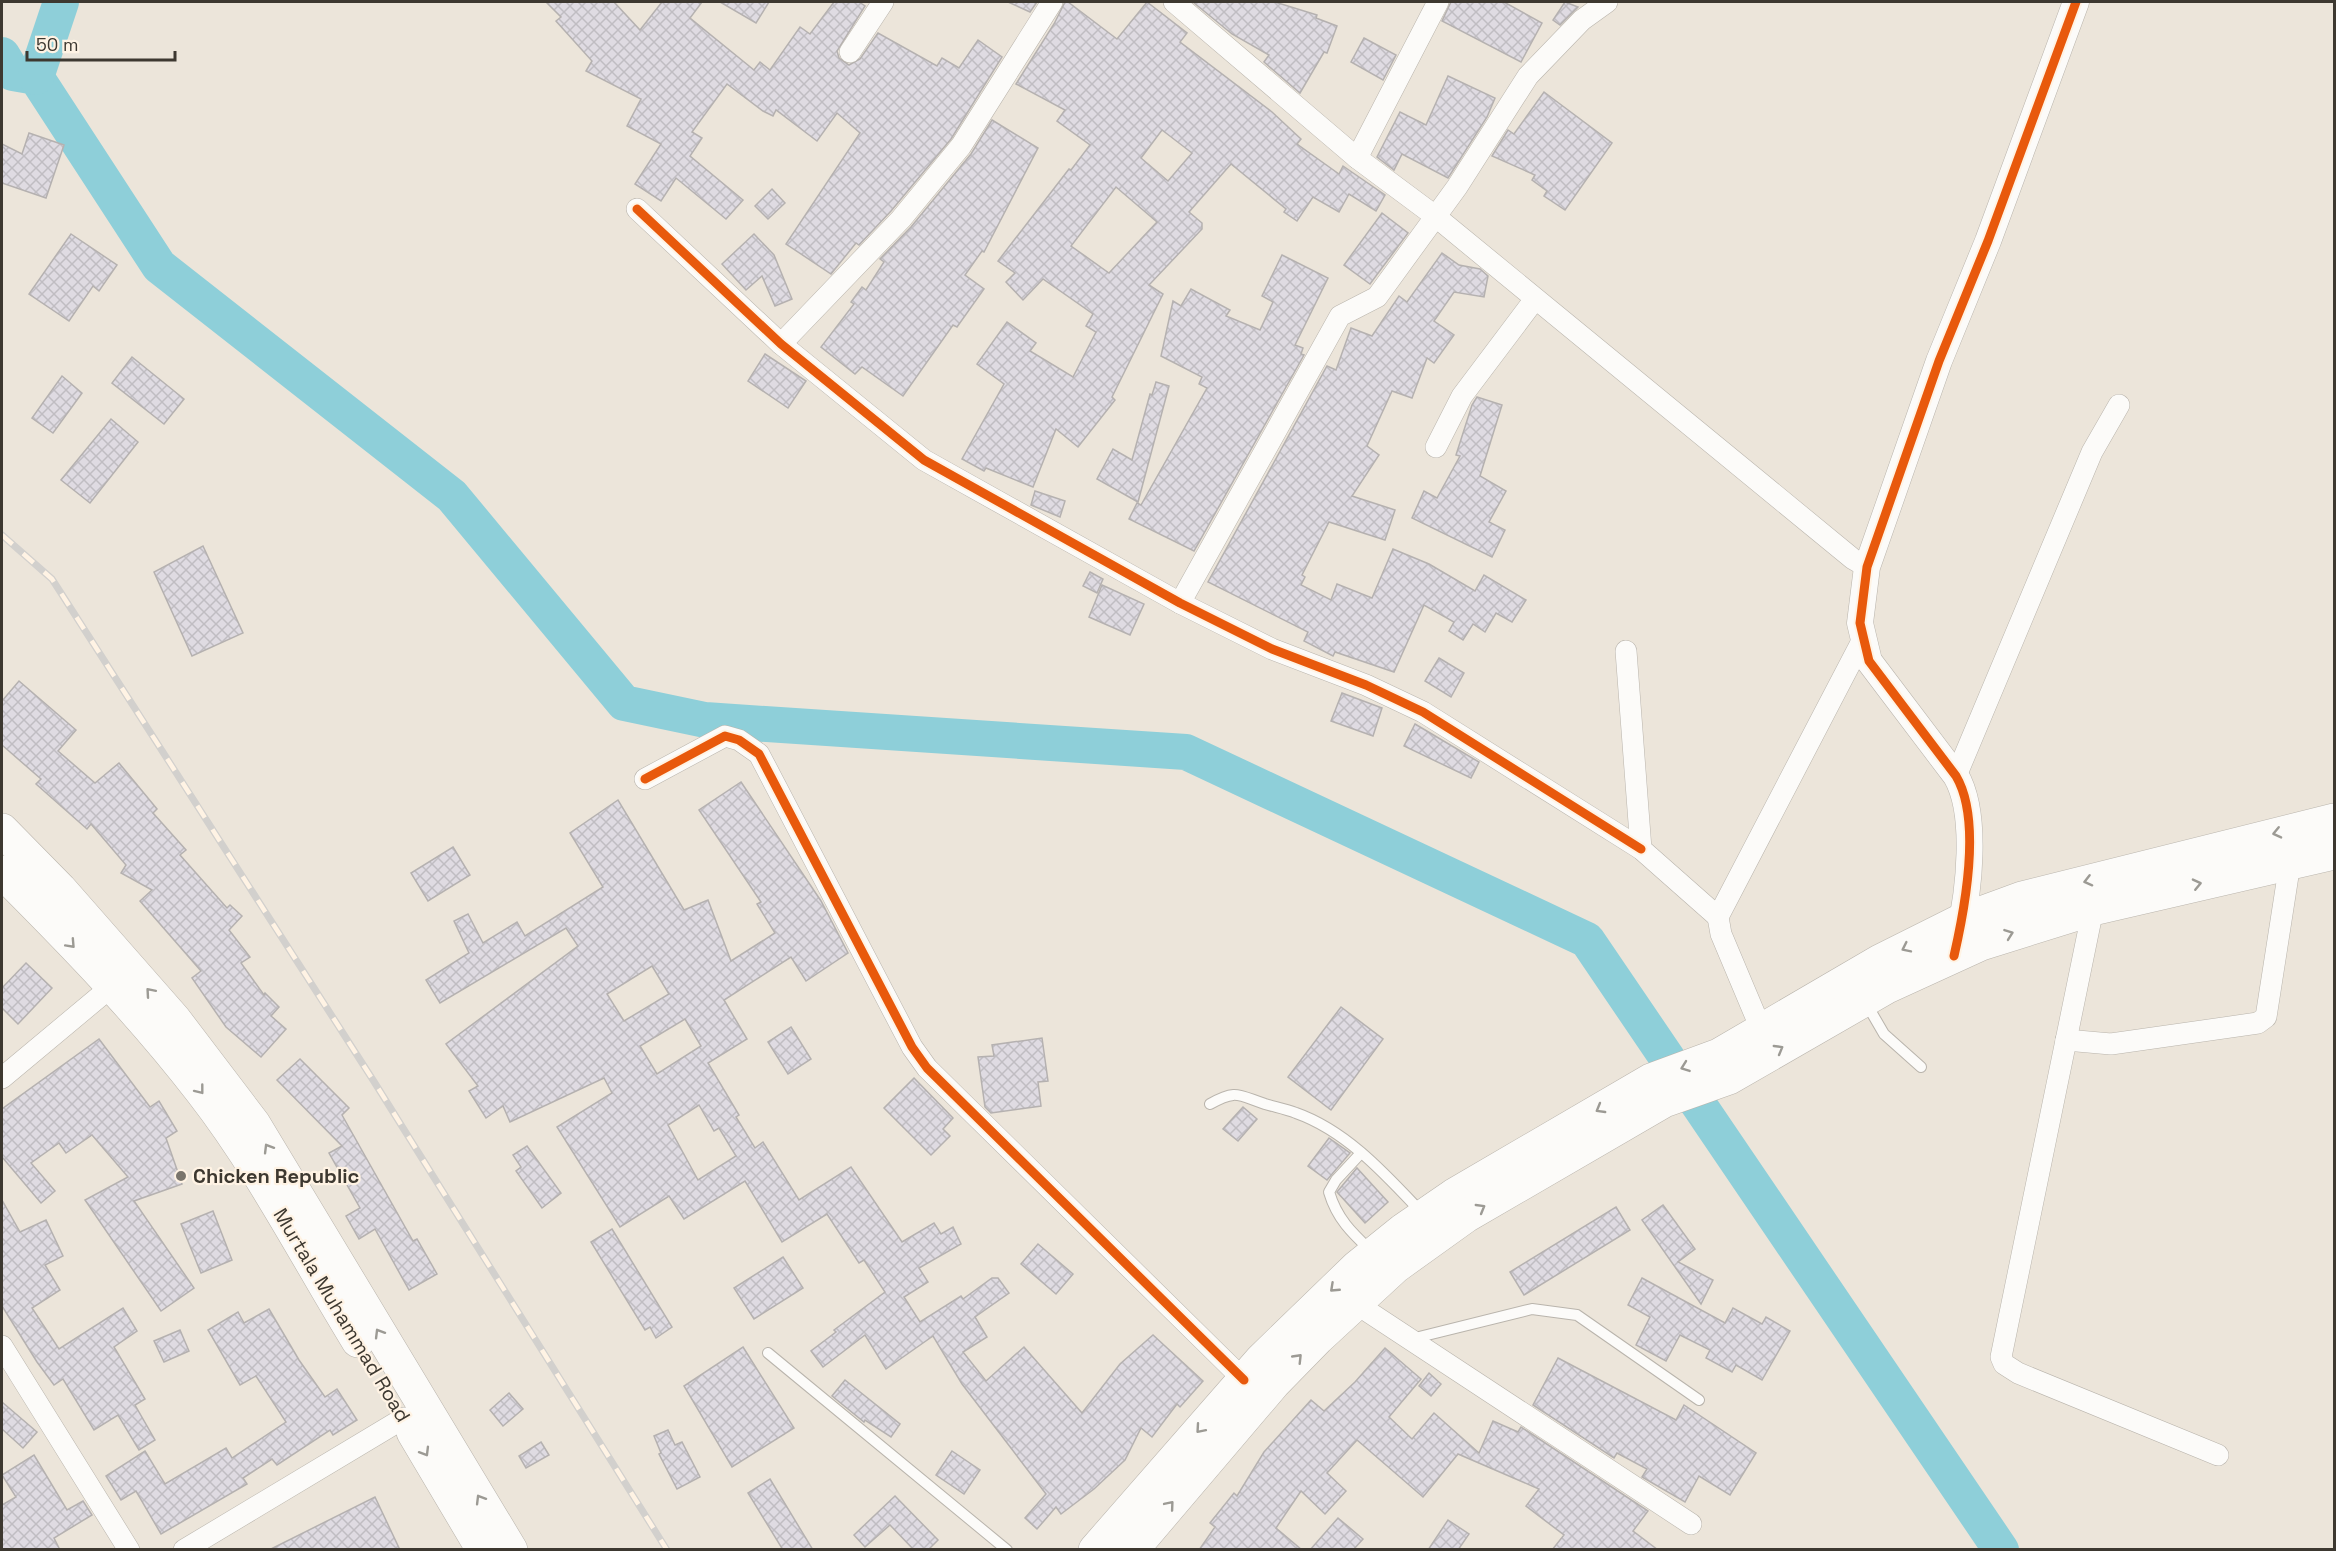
<svg xmlns="http://www.w3.org/2000/svg" width="2336" height="1551" font-family="'Space Grotesk',sans-serif">
<style>
.lines{fill:none;stroke-linecap:round;stroke-linejoin:round}
.river{stroke:#8ecfd9;stroke-width:36}
.building{fill:url(#building-cross-hatch);stroke:#b5b1b0;stroke-width:1.5;fill-rule:evenodd}
.service-casing{stroke:#b9b4ac;stroke-width:12}
.minor-casing{stroke:#b9b4ac;stroke-width:22}
.tertiary-casing{stroke:#b9b4ac;stroke-width:27}
.primary-casing{stroke:#b9b4ac;stroke-width:34}
.trunk-casing{stroke:#b9b4ac;stroke-width:34}
.service{stroke:#fcfbf9;stroke-width:10}
.minor{stroke:#fcfbf9;stroke-width:21}
.tertiary{stroke:#fcfbf9;stroke-width:26}
.primary{stroke:#fcfbf9;stroke-width:33}
.trunk{stroke:#fcfbf9;stroke-width:33}
.rail-casing{stroke:#d2d0cd;stroke-width:7}
.rail{stroke:#fff3e4;stroke-width:4.5;stroke-dasharray:14;stroke-linecap:butt}
.cycleway-casing{stroke:#fff3e4;stroke-width:13}
.cycleway{stroke:#e8590c;stroke-width:9}
.oneway{stroke:#9c9a94}
.poi-dot{fill:#7a756c;stroke:#fff3e4;stroke-width:2}
.labels{text-anchor:middle;stroke-width:4.5;stroke-linejoin:round;paint-order:stroke}
.poi-label{font-size:20px;font-weight:bold;fill:#3d3830;stroke:#fff3e4;text-anchor:start}
.street-label{font-size:20px;fill:#3d3830;stroke:#fff3e4}
</style>
<defs>
<pattern id="building-cross-hatch" width="8" height="8" patternUnits="userSpaceOnUse" patternTransform="scale(1.5)"><rect width="8" height="8" fill="#dfdbe2"/><path d="M0 0l8 8M0 8l8-8" fill="none" stroke="#c0bdc2"/></pattern>
</defs>
<rect width="100%" height="100%" fill="#ece5da"/>
<g class="lines">
<g class="river">
<path d="M2 55 13 73 36 77 159 266 452 496 624 703 705 720 1186 752 1587 940 2001 1550"/>
<path d="M36 77 61 2"/>
</g>
</g>
<g class="building">
<path d="M546 2H614L640 30 662 2H702L690 18 754 70 760 62 770 70 800 27 810 34 834 2H859L865 6 837 51 839 58 849 65 860 59 878 33 937 66 942 58 959 68 978 40 1002 57 951 139 891 211 859 245 856 243 831 274 786 244 860 133 837 113 817 141 776 110 773 116 763 111 727 84 692 132 702 138 690 156 743 200 726 219 676 178 661 201 635 184 661 144 627 126 641 99 586 71 592 61 556 21 561 17Z"/>
<path d="M720 2H769L756 23Z"/>
<path d="M1008 2H1037L1030 12Z"/>
<path d="M1065 2H1068L1117 39 1147 2 1187 33 1180 42 1272 112 1301 139 1297 144 1339 174 1343 166 1385 195 1376 211 1349 194 1339 212 1313 197 1297 221 1284 212 1286 209 1231 164 1189 212 1202 223V229L1149 285 1163 294 1112 397 1115 400 1078 447 1056 429 1033 487 986 468 984 471 962 459 1004 384 977 364 1007 322 1036 343 1030 351 1073 377 1096 332 1086 326 1093 314 1043 279 1023 300 1006 282 1015 273 998 261 1069 169 1071 170 1090 145 1057 121 1065 110 1016 84 1054 24ZM1162 130 1192 153 1168 181 1141 158ZM1116 187 1157 222 1109 273 1071 246Z"/>
<path d="M1193 2H1275L1317 15 1316 18 1337 26 1327 53 1324 52 1300 93 1264 62 1269 55 1232 34Z"/>
<path d="M1451 2H1504L1542 23 1521 62 1442 21Z"/>
<path d="M1565 2 1578 7 1560 25 1553 20Z"/>
<path d="M1364 38 1396 55 1383 80 1351 62Z"/>
<path d="M1448 76 1495 98 1487 117 1448 178 1402 154 1394 170 1377 157 1400 112 1426 125Z"/>
<path d="M1544 92 1612 143 1565 210 1544 196 1547 191 1532 180 1535 175 1492 156 1508 130 1514 134Z"/>
<path d="M992 120 1038 148 984 252 982 251 965 275 984 289 957 327 953 325 903 396 862 367 855 374 821 347 854 304 851 302 862 287 866 290 884 262 880 259 911 227 971 154Z"/>
<path d="M29 133 64 145 46 198 2 183V144L22 154Z"/>
<path d="M772 189 785 203 768 219 755 206Z"/>
<path d="M1382 213 1408 233 1370 284 1344 265Z"/>
<path d="M71 234 117 265 99 291 93 286 69 321 29 294Z"/>
<path d="M754 234 774 255 792 299 775 306 762 276 746 290 722 264Z"/>
<path d="M1442 253 1459 265 1480 269 1488 276 1484 297 1454 292 1434 321 1454 335 1434 363 1427 358 1412 398 1392 391 1367 446 1379 455 1352 496 1395 510 1385 540 1329 522 1302 575 1305 577 1301 585 1331 600 1337 584 1372 598 1393 549 1429 564 1475 591 1484 575 1526 600 1512 622 1496 613 1485 632 1473 624 1463 640 1449 631 1454 622 1424 605 1394 672 1335 652 1333 656 1304 641 1308 632 1208 582 1327 366 1336 370 1351 328 1372 336 1399 296 1407 302Z"/>
<path d="M1282 255 1328 278 1295 345 1303 348 1301 354 1304 355 1194 551 1129 519 1137 503 1141 505 1207 388 1199 384 1202 377 1161 356 1173 301 1181 306 1191 289 1230 310 1226 316 1260 330 1273 302 1262 296Z"/>
<path d="M765 354 806 381 788 408 748 381Z"/>
<path d="M132 357 184 399 164 424 112 383Z"/>
<path d="M62 376 82 393 53 433 32 418Z"/>
<path d="M1156 382 1169 386 1138 502 1097 479 1113 449 1132 460 1150 394 1152 395Z"/>
<path d="M1477 397 1502 405 1480 476 1506 491 1489 522 1505 530 1492 557 1412 518 1424 491 1437 498 1460 456 1456 455 1472 405Z"/>
<path d="M111 419 138 442 90 503 61 480Z"/>
<path d="M1035 491 1065 501 1060 517 1031 505Z"/>
<path d="M203 546 243 633 192 656 154 572Z"/>
<path d="M1090 572 1103 579 1097 593 1083 586Z"/>
<path d="M1102 585 1144 604 1130 635 1089 617Z"/>
<path d="M1439 658 1464 673 1451 697 1425 681Z"/>
<path d="M19 681 76 730 58 751 95 783 119 763 157 809 153 813 186 850 180 855 227 908 230 905 242 916 229 930 250 957 241 963 264 995 265 993 279 1007 271 1016 286 1029 261 1057 226 1027 192 978 201 971 140 901 152 890 121 873 126 865 91 824 87 829 36 784 41 779 2 745V701Z"/>
<path d="M1342 693 1382 708 1373 736 1331 721Z"/>
<path d="M1415 724 1479 762 1471 778 1404 746Z"/>
<path d="M741 782 821 901 848 953 806 981 791 957 724 1000 747 1039 708 1063 739 1115 736 1117 755 1148 763 1142 799 1200 851 1167 902 1242 934 1223 941 1234 953 1227 961 1244 919 1268 928 1282 904 1297 920 1322 961 1296 963 1299 992 1278H998L1009 1293 975 1317 987 1337 963 1352 986 1381 1024 1347 1082 1413 1120 1364 1153 1335 1203 1381 1180 1407 1177 1404 1152 1437 1141 1428 1125 1460 1094 1489 1061 1514 1056 1507 1037 1529 1025 1518 1046 1494 962 1384 933 1336 886 1369 865 1335 823 1367 811 1351 836 1332 834 1330 885 1292 864 1260 859 1263 827 1214 782 1242 745 1181 684 1219 669 1196 620 1227 557 1127 612 1093 604 1078 510 1122 503 1106 486 1118 469 1091 478 1086 446 1044 578 946 566 928 440 1003 426 980 469 953 454 921 468 914 483 943 517 922 525 936 603 887 570 833 618 800 684 910 708 900 731 961 775 933 757 904 761 902 699 810ZM652 966 669 994 624 1021 607 994ZM685 1019 701 1046 657 1074 640 1046ZM699 1105 714 1131 719 1128 736 1156 698 1180 668 1125Z"/>
<path d="M453 847 470 875 428 901 411 873Z"/>
<path d="M26 963 52 988 18 1024 2 1008V988Z"/>
<path d="M1341 1007 1383 1039 1331 1110 1288 1077Z"/>
<path d="M791 1027 811 1059 788 1074 768 1042Z"/>
<path d="M1042 1038 1048 1081 1038 1082 1041 1106 991 1113 985 1107 978 1057 994 1056 992 1045Z"/>
<path d="M99 1039 150 1107 159 1101 177 1131 166 1138 182 1184 134 1201 194 1288 161 1311 85 1200 128 1177 92 1135 66 1153 59 1143 31 1163 55 1191 41 1203 2 1157V1109Z"/>
<path d="M300 1059 349 1108 342 1115 413 1241 417 1239 437 1274 409 1290 375 1229 359 1239 346 1216 360 1208 329 1153 342 1146 277 1080Z"/>
<path d="M914 1078 953 1118 943 1129 950 1136 931 1155 884 1108Z"/>
<path d="M1243 1107 1257 1119 1238 1141 1223 1129Z"/>
<path d="M1329 1138 1350 1153 1327 1180 1308 1166Z"/>
<path d="M527 1146 561 1193 542 1208 516 1171 521 1167 513 1155Z"/>
<path d="M1357 1168 1388 1202 1365 1223 1337 1192Z"/>
<path d="M2 1200 20 1232 46 1220 63 1256 45 1265 60 1290 32 1308 59 1349 123 1308 137 1331 114 1347 145 1399 135 1405 155 1440 139 1450 118 1415 94 1430 63 1379 54 1385 37 1362 2 1306Z"/>
<path d="M1663 1205 1695 1249 1678 1262 1713 1280 1701 1304 1642 1220Z"/>
<path d="M1616 1207 1630 1230 1524 1295 1510 1272Z"/>
<path d="M213 1211 232 1260 201 1273 181 1224Z"/>
<path d="M612 1229 672 1327 656 1338 650 1327 645 1330 591 1242Z"/>
<path d="M1038 1244 1073 1274 1056 1294 1021 1264Z"/>
<path d="M783 1257 803 1288 754 1319 734 1288Z"/>
<path d="M1642 1278 1725 1323 1733 1308 1762 1324 1766 1317 1790 1331 1762 1380 1736 1365 1732 1372 1706 1358 1710 1350 1680 1335 1666 1361 1636 1345 1650 1317 1628 1305Z"/>
<path d="M269 1309 299 1360 325 1397 337 1389 357 1420 333 1435 330 1430 277 1465 272 1459 243 1478 247 1484 161 1534 136 1491 121 1500 106 1476 145 1451 165 1484 226 1448 232 1458 286 1422 256 1376 240 1385 208 1330 238 1312 244 1323Z"/>
<path d="M180 1330 189 1351 164 1362 154 1341Z"/>
<path d="M743 1347 794 1428 732 1467 684 1386Z"/>
<path d="M1385 1348 1421 1379 1389 1417 1412 1439 1434 1413 1479 1453 1493 1421 1518 1432 1521 1427 1648 1511 1633 1531 1658 1550H1552L1564 1535 1526 1506 1539 1489 1458 1454 1423 1497 1357 1440 1327 1473 1346 1491 1325 1514 1301 1491 1276 1528 1302 1550H1199L1215 1527 1210 1523 1234 1493 1237 1496 1264 1452 1311 1400 1324 1411 1355 1382Z"/>
<path d="M1558 1358 1676 1420 1684 1405 1756 1453 1730 1495 1699 1476 1685 1502 1642 1477 1647 1469 1617 1453 1614 1458 1533 1405Z"/>
<path d="M1429 1373 1441 1384 1431 1396 1419 1386Z"/>
<path d="M845 1380 900 1424 891 1437 865 1420 864 1422 832 1396Z"/>
<path d="M509 1393 523 1409 503 1426 490 1410Z"/>
<path d="M2 1402 37 1432 23 1448 2 1429Z"/>
<path d="M668 1430 675 1445 682 1442 700 1477 677 1489 659 1454 661 1453 654 1436Z"/>
<path d="M541 1442 549 1455 526 1468 519 1456Z"/>
<path d="M952 1451 980 1470 964 1494 936 1475Z"/>
<path d="M34 1455 67 1510 83 1501 92 1515 54 1538 60 1550H2V1505L16 1497 2 1475Z"/>
<path d="M770 1479 813 1550H783L748 1493Z"/>
<path d="M895 1496 938 1540 928 1550H914L890 1525 865 1547 854 1535Z"/>
<path d="M375 1497 400 1550H269Z"/>
<path d="M1338 1518 1363 1539 1353 1550H1310Z"/>
<path d="M1448 1520 1469 1534 1458 1550H1428Z"/>
</g>
<g class="lines">
<g class="service-casing">
<g id="service">
<path d="M1866 1003 1884 1034 1921 1067"/>
<path d="M1210 1104C1236 1089 1238 1095 1265 1104 1275 1107 1286 1109 1296 1113 1347 1131 1386 1175 1422 1213"/>
<path d="M1361 1153 1336 1180 1329 1192C1337 1219 1352 1233 1372 1252"/>
<path d="M1411 1339 1532 1309 1577 1315 1699 1400"/>
<path d="M768 1353 1007 1550"/>
</g>
</g>
<g class="minor-casing">
<g id="minor">
<path d="M1174 2 1357 158 1435 216 1853 559 1867 567"/>
<path d="M850 52 883 2"/>
<path d="M1357 158 1438 2"/>
<path d="M637 209 781 344 924 460 1180 603 1272 649 1366 685 1423 712 1641 849"/>
<path d="M781 344 901 219 961 146 1052 2"/>
<path d="M1436 447 1462 396 1535 299"/>
<path d="M1180 603 1340 316 1377 297 1457 187 1528 76 1582 20 1607 2"/>
<path d="M1626 651 1641 849 1718 917"/>
<path d="M1956 776 2092 452 2119 405"/>
<path d="M645 779 725 736 739 740 759 754 912 1047 927 1068 1244 1380"/>
<path d="M2093 909 2001 1357 2004 1364 2018 1373 2218 1455"/>
<path d="M1761 1029 1721 934 1718 917 1862 641"/>
<path d="M2066 1040 2111 1044 2258 1023 2266 1017 2290 863"/>
<path d="M2 1078 111 987"/>
<path d="M1355 1303 1691 1524"/>
<path d="M2 1346 129 1550"/>
<path d="M184 1550 404 1418"/>
</g>
</g>
<g class="tertiary-casing">
<path id="tertiary" d="M1959 935C1969 892 1978 814 1956 776L1869 661 1860 623 1867 567 1939 361 1988 241 2076 2"/>
</g>
<g class="primary-casing">
<g id="primary">
<path d="M1095 1550 1261 1360 1357 1267 1403 1230 1454 1195 1651 1080 1719 1055 1880 961 1962 920 2022 898 2334 820"/>
<path d="M1132 1550 1274 1383 1318 1338 1395 1267 1466 1216 1664 1101 1729 1078 1887 987 1981 944 2093 909 2334 853"/>
</g>
</g>
<g class="trunk-casing">
<g id="trunk">
<path d="M2 830 60 889 175 1020 254 1124 511 1550"/>
<path d="M2 872C71 941 141 1013 201 1091 261 1168 307 1258 358 1341"/>
<path d="M413 1432 483 1550"/>
</g>
</g>
<use href="#service" class="service"/>
<use href="#minor" class="minor"/>
<use href="#tertiary" class="tertiary"/>
<use href="#primary" class="primary"/>
<use href="#trunk" class="trunk"/>
<g class="rail-casing">
<path id="rail" d="M2 535 52 579 373 1080 667 1550"/>
</g>
<use href="#rail" class="rail"/>
<g class="cycleway-casing">
<g id="cycleway">
<path d="M637 209 781 344 924 460 1180 603 1272 649 1366 685 1423 712 1641 849"/>
<path d="M645 779 725 736 739 740 759 754 912 1047 927 1068 1244 1380"/>
<path d="M1954 956C1965 908 1982 820 1956 776L1869 661 1860 623 1867 567 1939 361 1988 241 2076 2"/>
</g>
</g>
<use href="#cycleway" class="cycleway"/>
</g>
<defs><path id="oneway-chevron" d="M-2-3.5L2.5 0L-2 3.5" fill="none" stroke-width="1.6" stroke-linecap="round" stroke-linejoin="round" transform="scale(1.5)"/></defs>
<g class="oneway">
<use href="#oneway-chevron" transform="translate(2277 833) rotate(167)"/>
<use href="#oneway-chevron" transform="translate(2088 881) rotate(166)"/>
<use href="#oneway-chevron" transform="translate(2197 884) rotate(-13)"/>
<use href="#oneway-chevron" transform="translate(2009 934) rotate(-20)"/>
<use href="#oneway-chevron" transform="translate(71 944) rotate(47)"/>
<use href="#oneway-chevron" transform="translate(1906 948) rotate(154)"/>
<use href="#oneway-chevron" transform="translate(150 992) rotate(-131)"/>
<use href="#oneway-chevron" transform="translate(1779 1049) rotate(-30)"/>
<use href="#oneway-chevron" transform="translate(1685 1067) rotate(160)"/>
<use href="#oneway-chevron" transform="translate(200 1090) rotate(52)"/>
<use href="#oneway-chevron" transform="translate(1600 1109) rotate(150)"/>
<use href="#oneway-chevron" transform="translate(268 1148) rotate(-121)"/>
<use href="#oneway-chevron" transform="translate(1481 1208) rotate(-30)"/>
<use href="#oneway-chevron" transform="translate(1334 1288) rotate(137)"/>
<use href="#oneway-chevron" transform="translate(379 1333) rotate(-121)"/>
<use href="#oneway-chevron" transform="translate(1298 1358) rotate(-46)"/>
<use href="#oneway-chevron" transform="translate(1200 1429) rotate(131)"/>
<use href="#oneway-chevron" transform="translate(425 1452) rotate(59)"/>
<use href="#oneway-chevron" transform="translate(480 1499) rotate(-121)"/>
<use href="#oneway-chevron" transform="translate(1170 1505) rotate(-50)"/>
</g>
<circle class="poi-dot" cx="181" cy="1176" r="6"/>
<g class="labels">
<g class="poi-label">
<text x="193" y="1183">Chicken Republic</text>
</g>
<g class="street-label">
<text transform="translate(342 1315) rotate(59)" y="7">Murtala Muhammad Road</text>
</g>
</g>
<rect width="2336" height="1551" fill="none" stroke="#3d3830" stroke-width="6"/>
<path d="M27 51v9h148v-9" fill="none" stroke="#3d3830" stroke-width="3"/>
<text x="36" y="51" font-size="18" fill="#3d3830" stroke="#fff3e4" stroke-width="4.5" paint-order="stroke">50 m</text>
</svg>
